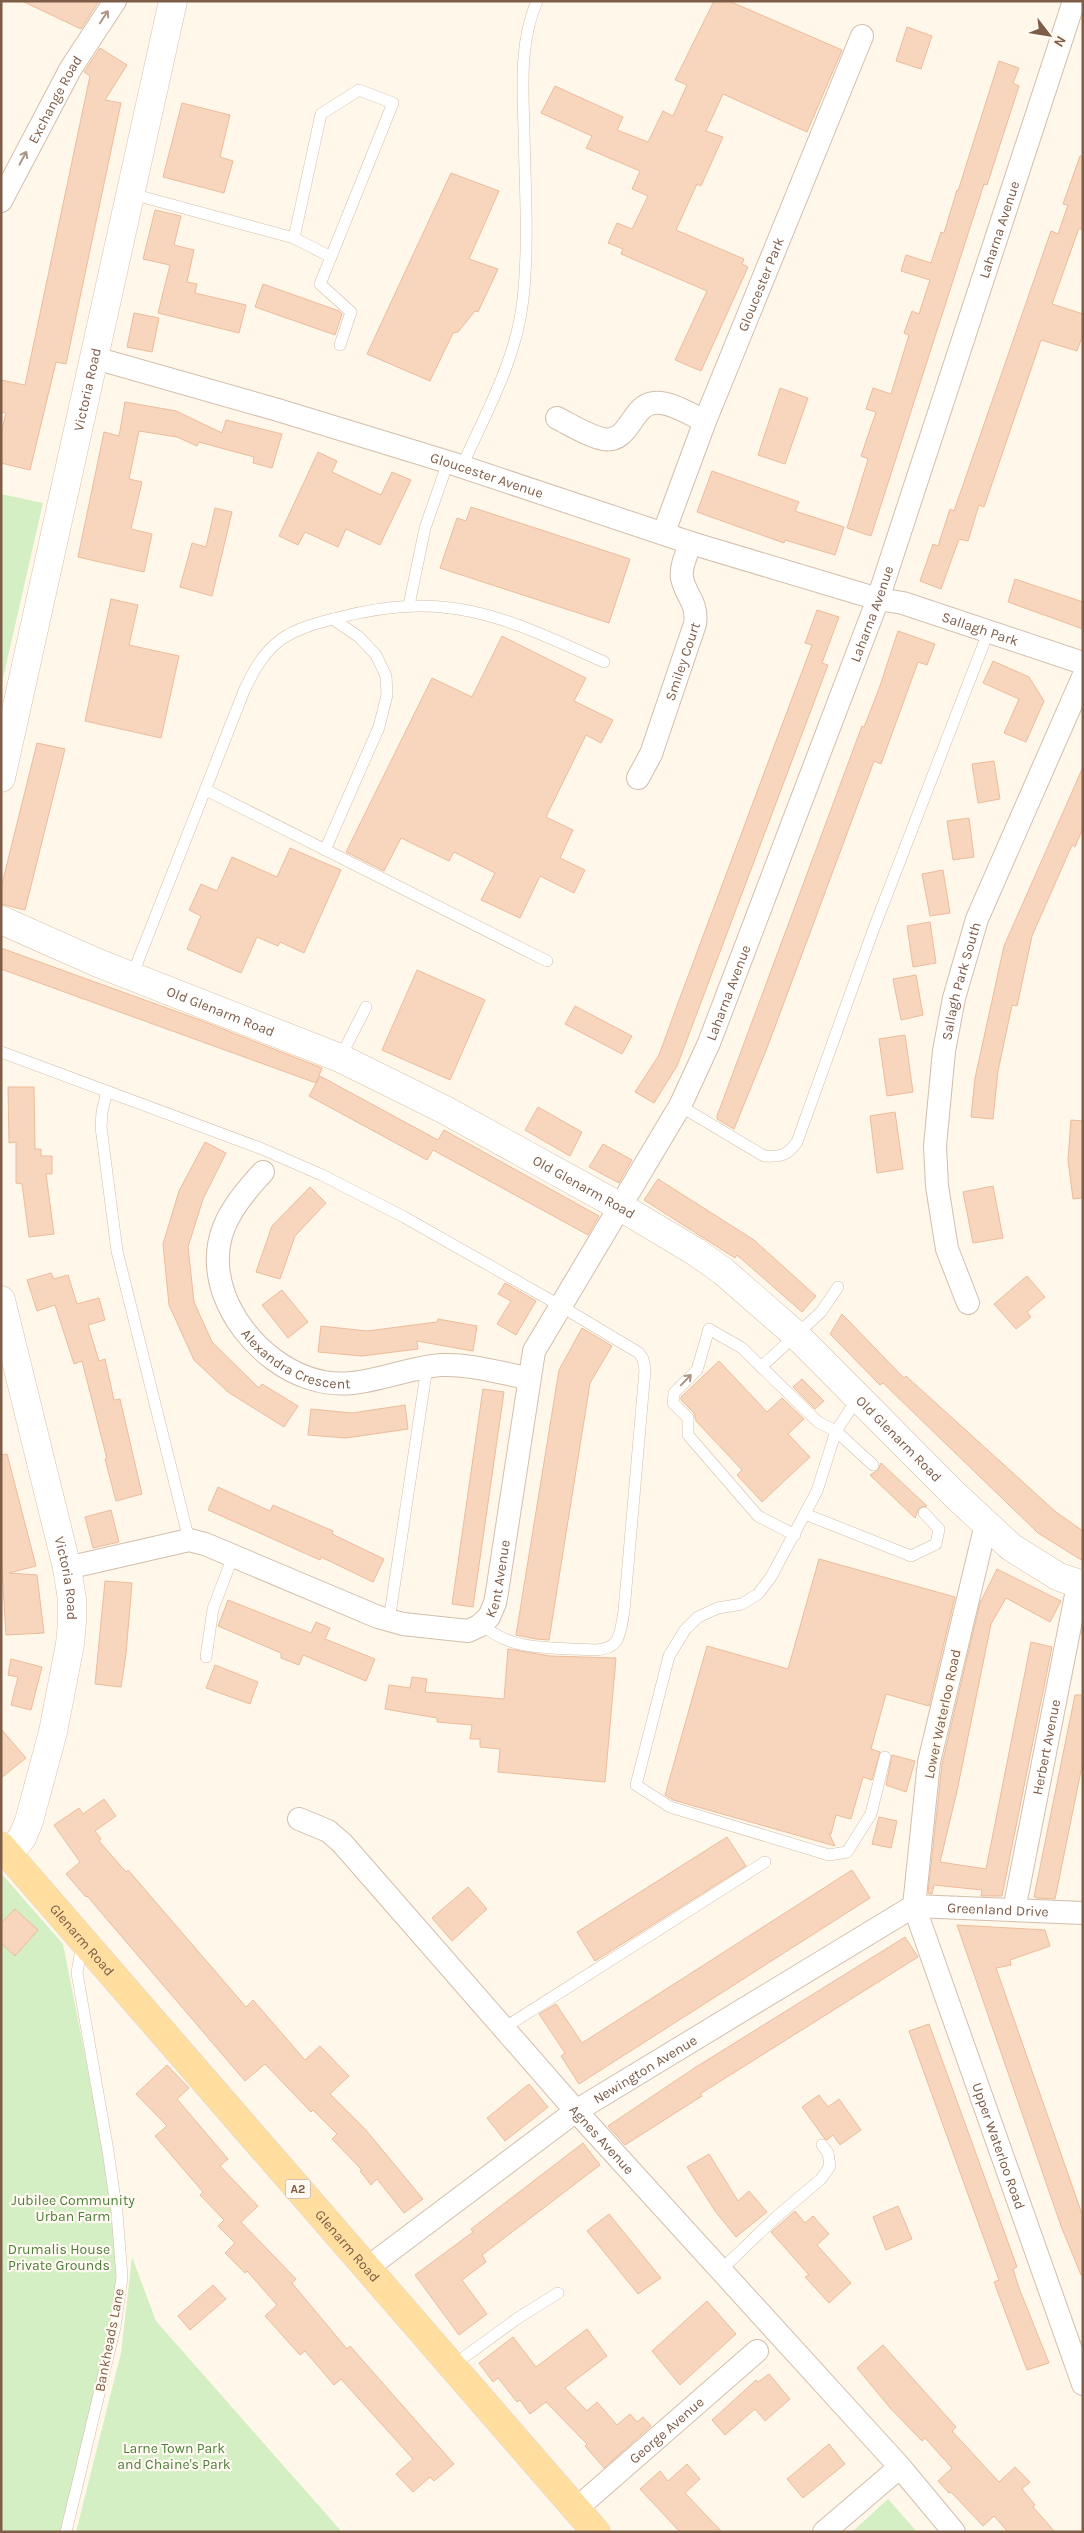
<svg xmlns="http://www.w3.org/2000/svg" width="1084" height="2533" font-family="Karla,sans-serif">
<style>
.green{fill:#d5efc4}
.building{fill:#f7d6bd;stroke:#ecbc9b}
.lines{fill:none;stroke-linecap:round;stroke-linejoin:round}
.lane-casing{stroke:#d3beac;stroke-width:12}
.street-casing{stroke:#d3beac;stroke-width:24}
.secondary-casing{stroke:#d9c1ab;stroke-width:29}
.primary-casing{stroke:#ddd5cf;stroke-width:29}
.lane{stroke:#fff;stroke-width:11}
.street{stroke:#fff;stroke-width:22}
.secondary{stroke:#fff;stroke-width:28}
.primary{stroke:#ffde9f;stroke-width:28}
.oneway{stroke:#aa9588}
.labels{text-anchor:middle;stroke-width:4.5;stroke-linejoin:round;paint-order:stroke}
.shield{fill:#fffaf1;stroke:#a48b7b;stroke-width:1}
.shield-label{font-size:12px;font-weight:bold;fill:#7d5c48}
.street-label{font-size:14px;fill:#7d5c48;stroke:#fffaf1}
.park-label{font-size:14px;fill:#4d7e3c;stroke:#fffaf1}
</style>
<rect width="100%" height="100%" fill="#fff7e9"/>
<g class="green">
<path d="M1 494 43 503 1 687Z"/>
<path d="M1 1873 63 1944 108 2172 118 2265 111 2324 61 2532H1Z"/>
<path d="M132 2257 156 2321 342 2532H76L121 2353Z"/>
<path d="M888 2499 917 2532H852Z"/>
</g>
<g class="building">
<path d="M22 1H99L81 29Z"/>
<path d="M714 1H729L842 50 807 132 723 94 706 131 723 137 701 186 697 184 676 230 744 259 742 264 748 267 701 371 675 360 707 291 621 254 623 249 608 243 617 223 632 229 648 196 632 189 640 171 586 148 592 136 541 113 555 86 623 117 617 130 648 142 663 111 673 116 687 85 675 80Z"/>
<path d="M907 27 932 36 921 69 896 61Z"/>
<path d="M100 48 127 65 105 100 121 103 66 364 56 362 30 470 1 463V434L6 413 1 412V380L25 385 90 76 84 72Z"/>
<path d="M999 61 1019 68 1013 83 1019 86 987 185 984 184 871 536 847 528 868 459 861 456 876 412 866 409 873 388 891 394 909 335 904 333 912 311 919 314 930 280 901 271 906 255 931 263 941 232 944 233 957 190 958 191Z"/>
<path d="M182 103 230 115 220 157 233 161 224 193 163 177Z"/>
<path d="M1080 156H1083V230L1079 228 1052 304 1083 314V334L1077 351 1041 340 984 507 979 505 968 541 959 539 941 589 920 581 933 544 938 546 950 509 954 511 1043 254 1051 231 1058 234 1068 205 1063 204Z"/>
<path d="M451 173 499 191 469 259 498 269 478 312 475 311 458 332 453 333 430 381 367 354Z"/>
<path d="M155 210 181 216 174 245 194 250 187 282 197 284 195 293 246 305 239 333 158 313 170 265 143 259Z"/>
<path d="M263 284 339 311 342 314 335 335 255 307Z"/>
<path d="M134 313 159 318 152 352 127 347Z"/>
<path d="M780 388 808 398 785 464 758 455Z"/>
<path d="M125 402 176 411 222 433 226 420 282 434 272 468 253 463 254 457 199 442 197 446 177 437 139 431 129 479 142 482 131 529 152 534 144 572 78 557 104 432 119 436Z"/>
<path d="M318 452 337 461 332 472 381 495 392 472 411 480 380 545 346 529 338 547 305 532 298 545 279 536Z"/>
<path d="M712 471 799 502 795 511 844 527 835 555 785 540 784 543 697 512Z"/>
<path d="M471 507 630 559 609 623 440 568 457 518 466 521Z"/>
<path d="M215 508 232 512 212 596 180 587 192 543 206 547Z"/>
<path d="M1015 579 1083 602V629L1008 602Z"/>
<path d="M111 599 138 605 129 645 179 656 161 738 85 721Z"/>
<path d="M817 610 839 617 822 663 828 665 677 1066 654 1103 635 1092 659 1055 678 1003 812 645 805 643Z"/>
<path d="M898 631 935 644 927 665 918 662 881 764 874 761 767 1048 734 1129 717 1119V1116L862 726 864 727 879 689Z"/>
<path d="M502 636 586 678 574 701 613 720 601 743 586 735 546 817 573 830 560 858 585 870 574 893 540 876 520 918 481 900 495 873 454 852 449 861 401 838 384 871 346 852 432 678 472 697Z"/>
<path d="M993 661 1029 677 1044 701 1026 742 1004 733 1019 699 983 683Z"/>
<path d="M37 743 65 749 25 910 1 904V888Z"/>
<path d="M994 761 1000 799 978 803 972 764Z"/>
<path d="M1083 767V828L1075 847 1072 845 1032 936 1017 1006 1012 1005 998 1071 993 1119 971 1117 975 1078 1004 946Z"/>
<path d="M969 818 974 857 953 860 947 821Z"/>
<path d="M290 848 341 870 304 953 280 942 278 946 257 937 241 973 187 949 201 916 189 910 201 884 217 891 232 857 277 877Z"/>
<path d="M943 870 950 913 930 916 922 874Z"/>
<path d="M930 922 936 963 913 967 907 926Z"/>
<path d="M1 948 200 1020 322 1068 316 1083 1 969Z"/>
<path d="M417 970 485 1000 450 1080 382 1050Z"/>
<path d="M916 975 923 1015 901 1020 893 979Z"/>
<path d="M575 1006 632 1036 622 1054 565 1024Z"/>
<path d="M905 1035 913 1092 887 1096 879 1039Z"/>
<path d="M320 1076 438 1140 444 1130 599 1216 588 1235 433 1150 427 1160 309 1096Z"/>
<path d="M8 1087H34L35 1149H41V1156H52V1174H46L54 1234 29 1237 22 1184 16 1183V1142L9 1143Z"/>
<path d="M538 1107 582 1132 570 1156 525 1130Z"/>
<path d="M895 1112 903 1169 877 1173 870 1116Z"/>
<path d="M1071 1120 1083 1121V1198L1073 1199 1068 1160Z"/>
<path d="M205 1142 226 1153 203 1199 188 1247 194 1302 212 1342 259 1388 262 1384 298 1406 284 1427 228 1392 194 1360 169 1305 163 1244 179 1191Z"/>
<path d="M603 1144 632 1160 619 1183 589 1167Z"/>
<path d="M658 1179 754 1240 816 1296 802 1312 737 1255 735 1258 644 1200Z"/>
<path d="M993 1186 1003 1238 973 1243 963 1192Z"/>
<path d="M310 1187 326 1203 295 1236 280 1279 256 1272 272 1226Z"/>
<path d="M51 1273 54 1279 68 1275 77 1304 99 1298 105 1320 88 1325 99 1361 105 1359 114 1400 120 1399 142 1494 116 1501 105 1459H107L82 1361 74 1364 55 1305 37 1311 27 1280Z"/>
<path d="M1027 1276 1045 1297 1027 1312 1031 1317 1016 1329 994 1304Z"/>
<path d="M505 1283 536 1301 516 1335 497 1324 511 1301 498 1294Z"/>
<path d="M282 1290 308 1322 288 1338 262 1305Z"/>
<path d="M842 1314 904 1378 906 1376 1056 1512 1083 1531V1561L1038 1533 883 1383 880 1385 830 1334Z"/>
<path d="M438 1319 477 1326 473 1351 417 1341 418 1349 362 1356 318 1352 321 1326 367 1331 437 1322Z"/>
<path d="M582 1328 612 1346 590 1383 549 1640 536 1639 516 1635 559 1370Z"/>
<path d="M719 1361 767 1412 782 1398 804 1419 788 1434 810 1457 762 1502 737 1475 742 1470 696 1421 694 1413 681 1400V1397Z"/>
<path d="M802 1379 824 1401 815 1409 793 1387Z"/>
<path d="M483 1389 504 1392 473 1607 452 1604Z"/>
<path d="M405 1405 408 1429 346 1438 308 1435 311 1409 352 1413Z"/>
<path d="M7 1454 36 1566 9 1573 37 1575 44 1633 6 1635 1 1554V1455Z"/>
<path d="M881 1463 927 1506 919 1508 915 1518 870 1475 878 1470Z"/>
<path d="M218 1487 270 1511 273 1505 333 1531 332 1534 384 1559 373 1582 321 1557 320 1560 208 1510Z"/>
<path d="M111 1510 119 1542 93 1548 85 1517Z"/>
<path d="M819 1559 955 1597 929 1706 886 1694 871 1749 880 1752 872 1780 863 1777 851 1819 836 1815 831 1834 829 1833 835 1846 673 1800 665 1795 707 1646 788 1669Z"/>
<path d="M997 1569 1061 1601 1050 1622 1006 1598 991 1624 957 1791 940 1862 986 1869 1031 1642 1052 1647 1002 1896H981L982 1890 934 1885 932 1894 928 1893 942 1764 980 1603Z"/>
<path d="M105 1581 132 1583 126 1654 121 1687 95 1684Z"/>
<path d="M228 1600 311 1633 316 1622 330 1628 325 1639 375 1659 366 1681 303 1655 299 1665 281 1658V1653L218 1626Z"/>
<path d="M508 1649 550 1656 616 1658 605 1782 498 1772 500 1749 480 1747V1739H470L472 1725 437 1722V1718L385 1709 389 1685 410 1688 412 1677 427 1679 425 1692 504 1699Z"/>
<path d="M11 1659 42 1667 31 1710 11 1705 18 1677 8 1675Z"/>
<path d="M215 1665 258 1682 250 1704 206 1688Z"/>
<path d="M1075 1695H1083V1761L1055 1899 1037 1898 1034 1897Z"/>
<path d="M1 1729 26 1758 1 1778Z"/>
<path d="M892 1755 915 1761 906 1792 886 1785Z"/>
<path d="M104 1799 116 1816 95 1831 101 1839 99 1841 126 1872 128 1870 246 2007 253 2000 305 2060 320 2046 349 2076 330 2094 365 2129 423 2199 404 2213 377 2179 371 2185 360 2171 362 2170 332 2139 337 2134 313 2110 311 2112 265 2064 245 2081 87 1896 86 1897 66 1874 80 1862 54 1825 79 1808 83 1814Z"/>
<path d="M879 1817 897 1821 891 1848 872 1844Z"/>
<path d="M727 1837 746 1866 595 1961 577 1932Z"/>
<path d="M852 1870 870 1898 579 2084 561 2056 565 2053 539 2014 556 2004 582 2043Z"/>
<path d="M468 1887 487 1909 452 1941 432 1918Z"/>
<path d="M15 1909 38 1930 15 1956 1 1943V1923Z"/>
<path d="M957 1925 1045 1930 1050 1946 1010 1960 1011 1965 996 1968 1083 2217V2274L1081 2275 1061 2226Z"/>
<path d="M905 1937 918 1957 700 2094 702 2096 625 2145 608 2126 696 2067Z"/>
<path d="M929 2024 1017 2267 1013 2269 1019 2288 1049 2363 1027 2370 994 2282 999 2280 909 2031Z"/>
<path d="M167 2065 189 2088 177 2099 228 2159 220 2166 258 2206 241 2222 296 2279 292 2283 347 2349 350 2346 454 2464 434 2481 430 2477 413 2492 396 2474 413 2459 341 2379 334 2385 305 2351 300 2355 265 2316 277 2305 247 2271 245 2273 225 2253 235 2243 218 2226 224 2220 200 2195 203 2192 155 2136 167 2126 136 2094Z"/>
<path d="M529 2084 548 2107 505 2141 487 2118Z"/>
<path d="M819 2095 828 2107 839 2099 861 2130 840 2145 833 2135 827 2140 824 2138 802 2107Z"/>
<path d="M583 2143 600 2165 482 2255 486 2262 462 2280 487 2314 459 2335 415 2275 473 2232 471 2229Z"/>
<path d="M709 2154 738 2201 749 2191 767 2212 736 2237 715 2211 687 2167Z"/>
<path d="M898 2206 912 2239 886 2250 873 2217Z"/>
<path d="M795 2211 805 2223 813 2216 829 2234 817 2245 851 2283 829 2303 805 2277 809 2275 771 2232Z"/>
<path d="M609 2214 661 2278 638 2294 587 2231Z"/>
<path d="M213 2285 226 2299 190 2330 178 2316Z"/>
<path d="M707 2301 736 2334 680 2385 652 2351Z"/>
<path d="M587 2329 607 2356 565 2388 587 2411 597 2402 617 2425 630 2414 637 2422 643 2417 651 2426 604 2468 585 2446 587 2444 546 2402 530 2414 520 2400 517 2402 498 2378 493 2382 479 2363 513 2337 536 2367Z"/>
<path d="M883 2345 956 2427 952 2431 999 2482 1015 2467 1030 2482 1022 2489 1035 2505 1033 2507 1055 2532H1008L994 2516 983 2526 951 2492 949 2493 938 2481 952 2468 925 2438 922 2441 891 2409 857 2368Z"/>
<path d="M769 2374 790 2399 765 2421 755 2409 725 2435 712 2420 756 2380 758 2382Z"/>
<path d="M829 2444 845 2464 803 2498 787 2479Z"/>
<path d="M687 2464 700 2479 685 2493 722 2532H680L640 2489 660 2471 668 2481Z"/>
</g>
<g class="lines">
<g class="lane-casing">
<g id="lane">
<path d="M132 194 294 238 321 114 359 90 393 103 331 257 294 238"/>
<path d="M331 257 320 284 351 312 340 345"/>
<path d="M462 466C486 413 517 358 523 299 529 244 525 187 524 132 523 88 519 43 537 1"/>
<path d="M409 605 425 528 448 462"/>
<path d="M206 790 547 961"/>
<path d="M325 850 379 727 387 695 386 676 376 655 359 637 333 619"/>
<path d="M132 976 244 691C268 639 287 630 341 617 449 589 509 619 604 662"/>
<path d="M1 1052 260 1148 322 1175 404 1217 559 1305 639 1353 643 1359 645 1370 624 1611C620 1633 621 1649 595 1650 557 1647 511 1653 482 1624"/>
<path d="M340 1058 366 1007"/>
<path d="M107 1091 102 1112 101 1127 117 1251 189 1540"/>
<path d="M680 1106 764 1156C780 1157 787 1156 797 1142L874 928 989 630"/>
<path d="M761 1367 821 1312 838 1287"/>
<path d="M858 1398 836 1431 817 1491 771 1577 758 1594 742 1604 718 1608 698 1617 685 1630 669 1656 636 1785 670 1807 829 1855 847 1852 871 1814 885 1757"/>
<path d="M805 1514 911 1556 936 1544 939 1529 924 1513"/>
<path d="M795 1535 758 1516 688 1435V1418L673 1403 674 1393 697 1370 709 1329 742 1348 818 1422 836 1431 873 1465"/>
<path d="M389 1621 427 1367"/>
<path d="M206 1657 213 1609 233 1556"/>
<path d="M504 2028 765 1862"/>
<path d="M721 2270 775 2218 821 2179 830 2166 828 2153 822 2145"/>
<path d="M452 2366 518 2318 558 2293"/>
<path d="M66 2532 115 2327 122 2277 117 2213 108 2151 77 1973 82 1943"/>
</g>
</g>
<g class="street-casing">
<g id="street">
<path id="s1" d="M1 201 71 68 115 1"/>
<path id="s2" d="M95 358 278 410 448 462 691 543 878 599 903 603 1083 663"/>
<path d="M557 418C571 425 588 436 603 439 630 444 631 405 654 403 670 401 691 415 705 421"/>
<path id="s3" d="M664 532 705 421 862 36"/>
<path id="s4" d="M638 778 651 754 695 624C698 602 686 597 682 578 680 567 687 553 691 543"/>
<path id="s5" d="M263 1172C229 1208 206 1242 224 1294 242 1344 296 1389 352 1383 383 1380 411 1367 442 1365 470 1364 500 1373 528 1378"/>
<path id="s6" d="M968 1303 947 1249 937 1186 935 1146 944 1051 954 998 977 919 1083 677"/>
<path id="s7" d="M986 1524 929 1762 914 1906 1083 2384"/>
<path id="s8" d="M67 1568 189 1540 205 1544 378 1617 403 1624 468 1631 479 1626 489 1617 495 1603 497 1592 534 1351 680 1106 709 1043 878 599 1074 1"/>
<path id="s9" d="M299 1819 328 1831 342 1843 576 2111 900 2467 954 2532"/>
<path id="s10" d="M914 1906 1083 1913"/>
<path id="s11" d="M1014 1910 1078 1585"/>
<path id="s12" d="M367 2268 576 2111 914 1906"/>
<path id="s13" d="M576 2509 757 2351"/>
<path d="M824 2532 900 2467"/>
</g>
</g>
<g class="secondary-casing">
<g id="secondary">
<path id="s14" d="M1 778 173 1"/>
<path id="s15" d="M1 920 98 963 340 1058 445 1110 619 1206 696 1252 724 1272 795 1334 955 1495 1011 1547 1059 1577 1083 1585"/>
<path id="s16" d="M1 1300 67 1568 72 1599V1622L70 1644 53 1732 29 1821 22 1838 8 1854"/>
</g>
</g>
<g class="primary-casing">
<g id="primary">
<path id="s17" d="M1 1846 596 2532"/>
</g>
</g>
<use href="#lane" class="lane"/>
<use href="#street" class="street"/>
<use href="#secondary" class="secondary"/>
<use href="#primary" class="primary"/>
</g>
<defs><path id="oneway-shaft" d="M-6 0H5M1.5-3L5.5 0L1.5 3" fill="none" stroke-width="1.6" stroke-linecap="round" stroke-linejoin="round" transform="scale(1.25)"/></defs>
<g class="oneway">
<use href="#oneway-shaft" transform="translate(104 17) rotate(-57)"/>
<use href="#oneway-shaft" transform="translate(23 158) rotate(-62)"/>
<use href="#oneway-shaft" transform="translate(686 1380) rotate(-46)"/>
</g>
<g class="labels">
<rect class="shield" x="285.5" y="2179.5" width="25" height="19" rx="4"/>
<g class="shield-label">
<text x="298" y="2193">A2</text>
</g>
<g class="street-label">
<text dy="5" stroke="none"><textPath href="#s1" startOffset="115">Exchange Road</textPath></text>
<text dy="5" stroke="none"><textPath href="#s8" startOffset="1935">Laharna Avenue</textPath></text>
<text dy="5" stroke="none"><textPath href="#s3" startOffset="266">Gloucester Park</textPath></text>
<text dy="5" stroke="none"><textPath href="#s14" startOffset="398">Victoria Road</textPath></text>
<text dy="5" stroke="none"><textPath href="#s2" startOffset="409">Gloucester Avenue</textPath></text>
<text dy="5" stroke="none"><textPath href="#s8" startOffset="1530">Laharna Avenue</textPath></text>
<text dy="5" stroke="none"><textPath href="#s2" startOffset="926">Sallagh Park</textPath></text>
<text dy="5" stroke="none"><textPath href="#s4" startOffset="125">Smiley Court</textPath></text>
<text dy="5" stroke="none"><textPath href="#s6" startOffset="329">Sallagh Park South</textPath></text>
<text dy="5" stroke="none"><textPath href="#s8" startOffset="1125">Laharna Avenue</textPath></text>
<text dy="5" stroke="none"><textPath href="#s15" startOffset="238">Old Glenarm Road</textPath></text>
<text dy="5" stroke="none"><textPath href="#s15" startOffset="642">Old Glenarm Road</textPath></text>
<text dy="5" stroke="none"><textPath href="#s5" startOffset="240">Alexandra Crescent</textPath></text>
<text dy="5" stroke="none"><textPath href="#s15" startOffset="1048">Old Glenarm Road</textPath></text>
<text dy="5" stroke="none"><textPath href="#s8" startOffset="486">Kent Avenue</textPath></text>
<text dy="5" stroke="none"><textPath href="#s16" startOffset="286">Victoria Road</textPath></text>
<text transform="translate(942 1714) rotate(-78)" y="5">Lower Waterloo Road</text>
<text dy="5" stroke="none"><textPath href="#s11" startOffset="166">Herbert Avenue</textPath></text>
<text dy="5" stroke="none"><textPath href="#s10" startOffset="84">Greenland Drive</textPath></text>
<text dy="5" stroke="none"><textPath href="#s17" startOffset="124">Glenarm Road</textPath></text>
<text dy="5" stroke="none"><textPath href="#s12" startOffset="342">Newington Avenue</textPath></text>
<text dy="5" stroke="none"><textPath href="#s9" startOffset="444">Agnes Avenue</textPath></text>
<text dy="5" stroke="none"><textPath href="#s7" startOffset="644">Upper Waterloo Road</textPath></text>
<text dy="5" stroke="none"><textPath href="#s17" startOffset="529">Glenarm Road</textPath></text>
<text transform="translate(109 2340) rotate(-79)" y="5">Bankheads Lane</text>
<text dy="5" stroke="none"><textPath href="#s13" startOffset="120">George Avenue</textPath></text>
</g>
<g class="park-label">
<text x="73" y="2205">Jubilee Community<tspan x="73" dy="16">Urban Farm</tspan></text>
<text x="59" y="2254">Drumalis House<tspan x="59" dy="16">Private Grounds</tspan></text>
<text x="174" y="2453">Larne Town Park<tspan x="174" dy="16">and Chaine's Park</tspan></text>
</g>
</g>
<rect width="1084" height="2533" fill="none" stroke="#7d5c48" stroke-width="5"/>
<g transform="translate(1049 35) rotate(121)" stroke="#fffaf1" stroke-width="4" paint-order="stroke">
<path d="M0-4L9 19L0 12L-9 19Z" fill="#7d5c48"/>
<text y="-8" font-size="14" font-weight="bold" text-anchor="middle" fill="#7d5c48">N</text>
</g>
</svg>
